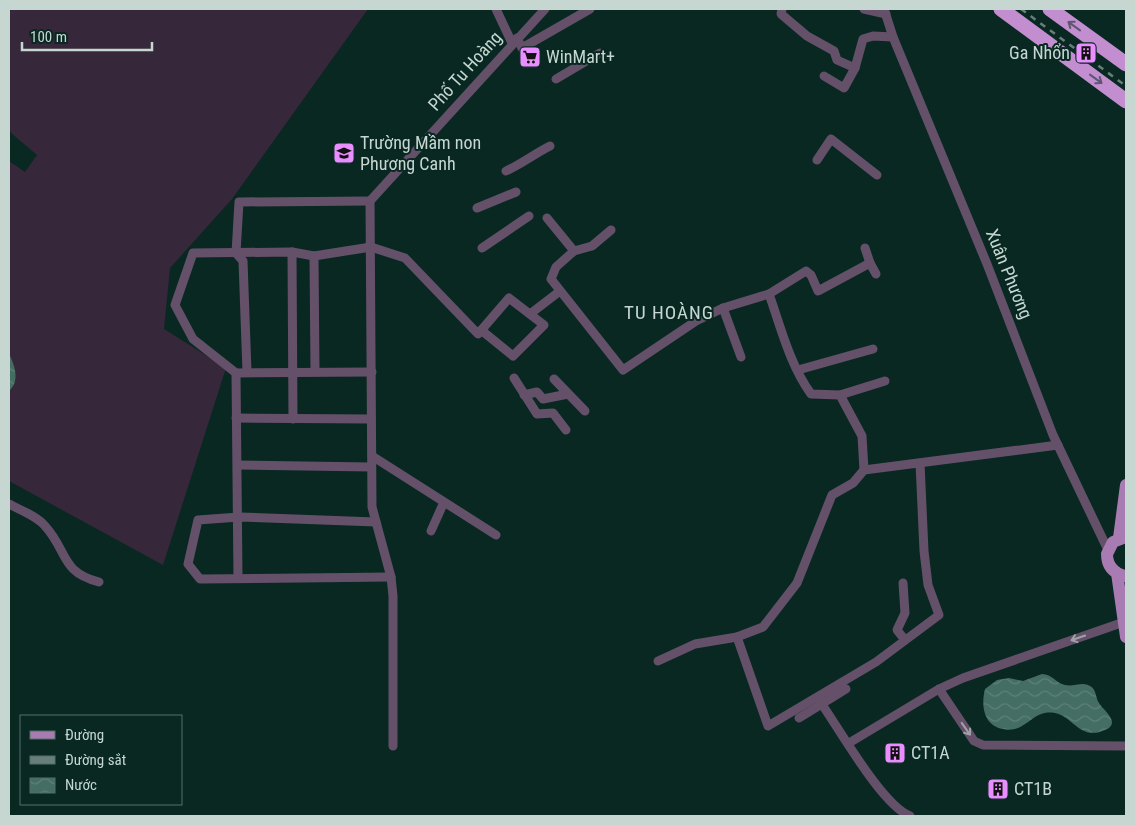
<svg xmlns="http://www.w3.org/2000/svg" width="1135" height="825" font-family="'Roboto Condensed',sans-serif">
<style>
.pitch{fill:#36273a}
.water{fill:url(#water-waves)}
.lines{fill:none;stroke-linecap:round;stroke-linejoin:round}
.street{stroke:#65506a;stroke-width:9}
.primary{stroke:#a87cb2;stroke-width:12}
.highway{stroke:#c28ecf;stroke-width:15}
.rail{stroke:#677f7a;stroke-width:2.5;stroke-dasharray:6 6;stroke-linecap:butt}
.oneway{stroke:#5c5670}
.oneway2{stroke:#9fa1a8}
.labels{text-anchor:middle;stroke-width:4;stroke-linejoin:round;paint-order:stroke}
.poi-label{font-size:18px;fill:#c6d7d2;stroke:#092822;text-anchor:start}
.street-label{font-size:18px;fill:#c6d7d2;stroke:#092822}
.neighbourhood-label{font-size:19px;letter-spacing:1px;fill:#c6d7d2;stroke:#092822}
</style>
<defs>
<pattern id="water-waves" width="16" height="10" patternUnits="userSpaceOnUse" patternTransform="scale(1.25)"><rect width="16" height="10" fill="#446d63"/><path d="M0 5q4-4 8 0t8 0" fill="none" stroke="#5e8178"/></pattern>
</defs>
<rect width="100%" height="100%" fill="#092822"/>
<path class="pitch" d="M9 9H368L232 199 170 268 164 329 226 368 163 565 9 481V161L25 172 37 155 11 133 9 127Z"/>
<g class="water">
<path d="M9 354C15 366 20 381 9 391Z"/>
<path d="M1042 674C1052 674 1056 683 1065 685 1073 687 1081 682 1088 685 1097 688 1095 697 1099 703 1103 710 1122 723 1105 730 1080 741 1074 717 1055 713 1037 710 1032 722 1018 728 1013 730 1007 730 1003 729 983 725 981 705 985 689L997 680 1009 678 1023 681Z"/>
</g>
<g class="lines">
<g class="street">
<path d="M496 9 512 43"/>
<path d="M782 9 781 14 807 36 834 51 837 60 855 68"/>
<path d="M864 9 886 14"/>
<path d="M884 9 893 37 987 264 1053 435 1108 550"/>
<path d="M517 38 522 48 590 9"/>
<path d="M824 76 844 88 855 68 863 39 873 36 893 37"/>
<path d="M556 79 600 53"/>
<path d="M817 160 831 139 877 175"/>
<path d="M506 171C522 164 534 154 550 146"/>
<path d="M370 201 372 507 391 577 393 596V746"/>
<path d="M370 201 545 9"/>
<path d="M477 208 516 192"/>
<path d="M547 218 574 251"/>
<path d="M482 248 529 216"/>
<path d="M865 248 870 263"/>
<path d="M574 251 556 267 551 279 623 370 696 321 723 308 769 294 806 271 811 275 818 291 870 263 876 274"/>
<path d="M574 251 592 246 611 230"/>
<path d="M292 252 293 419"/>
<path d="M314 256 315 371"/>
<path d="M769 294C781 328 790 365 811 394L840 395 862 436 864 470"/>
<path d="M723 308 741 357"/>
<path d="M530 314 560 291"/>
<path d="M798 370 873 349"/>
<path d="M247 372 243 261 236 253 239 202 370 201"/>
<path d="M372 372 236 373 193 339 175 305 193 253 292 252 314 256 371 247 405 258 478 334 509 298 544 325 513 356 481 330"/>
<path d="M236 373 238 578"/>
<path d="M514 378 537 414 553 413 566 430"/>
<path d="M554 379 585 411"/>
<path d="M524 395 537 392 543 399 568 394"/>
<path d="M840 395 885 381"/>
<path d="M236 418 371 419"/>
<path d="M372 456 496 535"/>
<path d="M238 465 371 467"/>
<path d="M864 470 853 483 832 495 797 583 763 627 737 637 768 726 876 662 939 615 928 585 924 551 920 463"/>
<path d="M864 470 1058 445"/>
<path d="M9 504C20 510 37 516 45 526 68 551 60 572 99 582"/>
<path d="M376 522 239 517 198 520 188 564 200 579 391 577"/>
<path d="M431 531 444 502"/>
<path d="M903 583 905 613 897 630 905 640"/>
<path d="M658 661 695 644 737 637"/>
<path d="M939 689 974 741 983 745 1126 746"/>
<path d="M821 703C840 730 882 805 910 816"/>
<path d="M799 718 846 689"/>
<path d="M849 743 939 689 963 678 1124 622"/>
</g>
<g class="primary">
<path d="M1119 538 1126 485"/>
<path d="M1117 573 1126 637"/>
<path d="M1125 576C1113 573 1107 566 1107 554L1113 542 1126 537"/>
</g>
<g class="highway">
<path d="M1001 9 1126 101"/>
<path d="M1050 9 1126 64"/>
</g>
<path class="rail" d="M1021 9 1126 86"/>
</g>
<defs><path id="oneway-shaft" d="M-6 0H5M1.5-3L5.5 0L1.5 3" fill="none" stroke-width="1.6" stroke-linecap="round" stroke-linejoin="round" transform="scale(1.25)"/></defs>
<g class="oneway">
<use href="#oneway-shaft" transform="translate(1074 26) rotate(-144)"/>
<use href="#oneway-shaft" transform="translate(1096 79) rotate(36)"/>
</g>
<g class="oneway2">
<use href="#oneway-shaft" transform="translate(1078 638) rotate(161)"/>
<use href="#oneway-shaft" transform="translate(966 729) rotate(55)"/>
</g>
<defs>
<g id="building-square" transform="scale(1.125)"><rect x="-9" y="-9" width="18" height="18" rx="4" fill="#e98efe" stroke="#092822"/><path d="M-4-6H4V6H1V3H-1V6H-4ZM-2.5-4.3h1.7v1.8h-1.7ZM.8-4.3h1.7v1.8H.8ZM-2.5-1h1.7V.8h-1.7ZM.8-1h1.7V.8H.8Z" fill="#111"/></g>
<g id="supermarket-square" transform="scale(1.125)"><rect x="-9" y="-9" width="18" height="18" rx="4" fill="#e98efe" stroke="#092822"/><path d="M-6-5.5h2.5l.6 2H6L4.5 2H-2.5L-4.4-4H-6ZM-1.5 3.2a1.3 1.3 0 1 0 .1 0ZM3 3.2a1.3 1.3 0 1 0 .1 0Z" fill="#111"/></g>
<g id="school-square" transform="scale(1.125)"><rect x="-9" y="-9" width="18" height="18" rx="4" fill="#e98efe" stroke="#092822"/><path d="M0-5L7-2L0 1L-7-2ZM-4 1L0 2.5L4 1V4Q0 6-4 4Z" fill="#111"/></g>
</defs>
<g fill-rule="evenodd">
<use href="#building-square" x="1086" y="53"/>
<use href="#supermarket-square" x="530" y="57"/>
<use href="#school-square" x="344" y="153"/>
<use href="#building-square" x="895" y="753"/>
<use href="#building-square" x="998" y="789"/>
</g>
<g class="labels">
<g class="poi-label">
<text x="1070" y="59" text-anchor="end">Ga Nhổn</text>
<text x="546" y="63">WinMart+</text>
<text x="360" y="149">Trường Mầm non<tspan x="360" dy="21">Phương Canh</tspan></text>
<text x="911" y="759">CT1A</text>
<text x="1014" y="795">CT1B</text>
</g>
<g class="street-label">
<text transform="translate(465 71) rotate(-48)" y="6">Phố Tu Hoàng</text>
<text transform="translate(1009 274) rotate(68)" y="6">Xuân Phương</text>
</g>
<g class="neighbourhood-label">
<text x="669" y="319">TU HOÀNG</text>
</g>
</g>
<rect width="1135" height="825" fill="none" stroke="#c6d7d2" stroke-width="20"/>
<rect x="20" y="715" width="162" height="90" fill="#092822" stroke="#556e68"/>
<rect x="30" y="731" width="25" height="8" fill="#a87cb2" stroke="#556e68"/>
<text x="65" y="740" font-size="15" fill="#c6d7d2">Đường</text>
<rect x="30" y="756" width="25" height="8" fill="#677f7a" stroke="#556e68"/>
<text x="65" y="765" font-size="15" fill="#c6d7d2">Đường sắt</text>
<rect x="30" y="778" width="25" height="15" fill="url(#water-waves)" stroke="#556e68"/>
<text x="65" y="790" font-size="15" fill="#c6d7d2">Nước</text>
<path d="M22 42v8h130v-8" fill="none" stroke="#c6d7d2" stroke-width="2.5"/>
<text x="30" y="42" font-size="15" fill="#c6d7d2" stroke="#092822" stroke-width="4" paint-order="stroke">100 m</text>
</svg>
